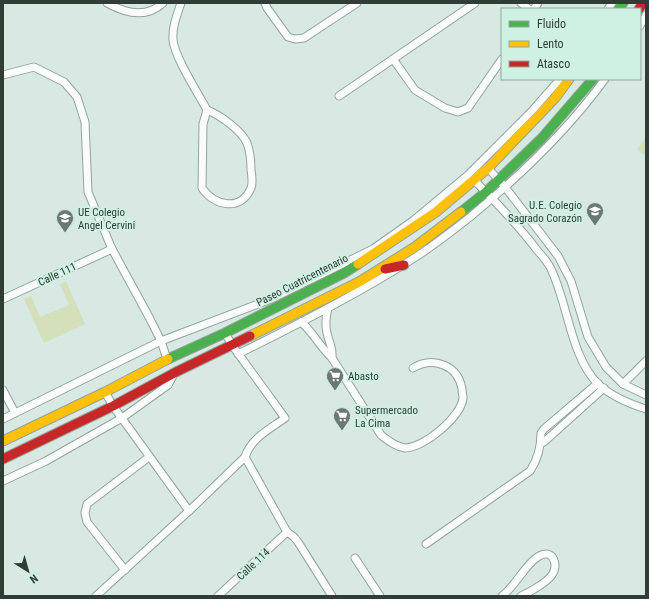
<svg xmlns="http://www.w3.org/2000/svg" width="649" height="599" font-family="'Roboto Condensed',sans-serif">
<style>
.green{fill:#d3e0b9}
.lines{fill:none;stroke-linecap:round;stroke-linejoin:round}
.street-casing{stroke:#95a39d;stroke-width:9}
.fast-casing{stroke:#95a39d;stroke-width:11}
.slow-casing{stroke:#95a39d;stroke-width:11}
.jam-casing{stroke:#95a39d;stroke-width:11}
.street{stroke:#f9fcfb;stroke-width:7}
.fast{stroke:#4caf50;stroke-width:9}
.slow{stroke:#ffc107;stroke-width:9}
.jam{stroke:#c62828;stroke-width:9}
.labels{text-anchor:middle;stroke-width:4;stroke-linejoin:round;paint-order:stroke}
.poi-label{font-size:11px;fill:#303d37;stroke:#cff1e3;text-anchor:start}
.street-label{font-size:11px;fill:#303d37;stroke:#cff1e3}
</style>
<rect width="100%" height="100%" fill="#d7e9e2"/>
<g class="green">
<path d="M646 138V156L637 149Z"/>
<path d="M66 281 85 324 44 343 24 299 31 296 40 317 69 305 60 284Z"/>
</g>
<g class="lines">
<g class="street-casing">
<g id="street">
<path d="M107 3C125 13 146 19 163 3"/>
<path d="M181 3C177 15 172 27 173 40 175 58 198 93 207 110"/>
<path d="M265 3 267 8 288 37 295 39 304 38 357 3"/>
<path d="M521 3 529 9"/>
<path d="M534 9 538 3"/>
<path d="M608 9 612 3"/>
<path d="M640 26 646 15"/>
<path d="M393 59 415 90 445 108 458 112 468 108 502 59"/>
<path d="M3 75 34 67 64 82 77 97 85 122 88 192 112 249 149 317 161 341 167 359"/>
<path d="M339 96 475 3"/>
<path d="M207 110C220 115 241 130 247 143 250 151 251 161 251 170 252 176 253 183 251 188 241 212 214 206 202 188L203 124Z"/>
<path d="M488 168 505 187 558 256 571 281 588 337 606 367 623 384 646 395"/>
<path d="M474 180C496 202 518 225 537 250 541 255 547 261 550 267 568 302 570 356 598 384 611 396 630 404 646 409"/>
<path d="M3 299 112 249"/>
<path d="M328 308C326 316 325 325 327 333 329 343 333 347 332 358"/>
<path d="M301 322C313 332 320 347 332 358L381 435C387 440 397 447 405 448 424 448 461 417 463 398 463 396 462 392 462 389 458 365 433 356 413 368"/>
<path d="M225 333 232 345 285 418C270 429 251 438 245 457"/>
<path d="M238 354C297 325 356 295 411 260 432 247 451 232 470 217 520 176 567 131 605 79"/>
<path d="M623 384 646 361"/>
<path d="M3 390 15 413"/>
<path d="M105 392 113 406 189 511"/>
<path d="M3 419 161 341 271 299 373 249 414 220 468 175 531 112 560 79"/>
<path d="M541 443 544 442 604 388"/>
<path d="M3 481 46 461 122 418 168 385 175 372"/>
<path d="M426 544 530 471C538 459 541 447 541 433L544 429 598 383"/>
<path d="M355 558 380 596"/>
<path d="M125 570 87 522 85 513 87 504 149 457"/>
<path d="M96 596 189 511 245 457 287 532 294 537 298 542 332 596"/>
<path d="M218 596 287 532"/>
<path d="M502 596C516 586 525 564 539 556 553 548 559 565 552 575 546 583 530 592 521 596"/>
</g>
</g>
<g class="fast-casing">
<g id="fast">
<path d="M619 9 623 3"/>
<path d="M461 212 486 192 542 138 593 79"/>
<path d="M168 359 225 333 344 273 358 264"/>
</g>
</g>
<g class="slow-casing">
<g id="slow">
<path d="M358 264 436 212 488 168 555 98 569 79"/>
<path d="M250 336 359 282 415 247 461 212"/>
<path d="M3 441 105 392 168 359"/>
</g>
</g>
<g class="jam-casing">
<g id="jam">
<path d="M639 9 643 3"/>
<path d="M385 269 404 265"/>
<path d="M3 459 113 406 176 372 250 336"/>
</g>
</g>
<use href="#street" class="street"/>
<use href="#fast" class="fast"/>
<use href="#slow" class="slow"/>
<use href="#jam" class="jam"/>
</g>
<defs>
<g id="school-pin" transform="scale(0.9)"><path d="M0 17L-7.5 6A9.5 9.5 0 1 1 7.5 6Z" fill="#6a7973" stroke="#cff1e3"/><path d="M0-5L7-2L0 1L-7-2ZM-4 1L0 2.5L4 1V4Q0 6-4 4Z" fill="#fff"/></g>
<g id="supermarket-pin" transform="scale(0.9)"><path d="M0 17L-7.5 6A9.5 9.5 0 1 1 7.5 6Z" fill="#6a7973" stroke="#cff1e3"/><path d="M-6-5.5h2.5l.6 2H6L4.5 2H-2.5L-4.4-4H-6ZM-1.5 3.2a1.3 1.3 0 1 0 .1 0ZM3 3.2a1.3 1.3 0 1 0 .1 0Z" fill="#fff"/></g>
</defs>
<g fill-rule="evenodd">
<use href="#school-pin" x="595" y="211"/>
<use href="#school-pin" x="65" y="218"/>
<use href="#supermarket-pin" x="335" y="376"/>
<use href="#supermarket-pin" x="342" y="416"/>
</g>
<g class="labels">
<g class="poi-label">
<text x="582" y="209" text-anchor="end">U.E. Colegio<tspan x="582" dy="13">Sagrado Corazón</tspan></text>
<text x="78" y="216">UE Colegio<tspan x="78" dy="13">Angel Cervini</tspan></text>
<text x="348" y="380">Abasto</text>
<text x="355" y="414">Supermercado<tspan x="355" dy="13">La Cima</tspan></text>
</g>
<g class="street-label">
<text transform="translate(57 274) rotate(-25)" y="4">Calle 111</text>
<text transform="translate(302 280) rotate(-27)" y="4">Paseo Cuatricentenario</text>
<text transform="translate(253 564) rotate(-43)" y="4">Calle 114</text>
</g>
</g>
<rect width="649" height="599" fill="none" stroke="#303d37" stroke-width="8"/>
<rect x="501" y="8" width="140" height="72" fill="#cff1e3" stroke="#8fa99e"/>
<rect x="509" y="21" width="20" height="6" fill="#4caf50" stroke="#8fa99e"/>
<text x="537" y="28" font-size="12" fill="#303d37">Fluido</text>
<rect x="509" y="41" width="20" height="6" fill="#ffc107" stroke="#8fa99e"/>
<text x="537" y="48" font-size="12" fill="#303d37">Lento</text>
<rect x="509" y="61" width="20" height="6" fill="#c62828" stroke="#8fa99e"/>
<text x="537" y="68" font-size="12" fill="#303d37">Atasco</text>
<g transform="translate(28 571) rotate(143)" stroke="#cff1e3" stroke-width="3" paint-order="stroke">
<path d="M0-3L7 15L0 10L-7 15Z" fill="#303d37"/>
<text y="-6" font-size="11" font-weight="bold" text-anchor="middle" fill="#303d37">N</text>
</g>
</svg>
